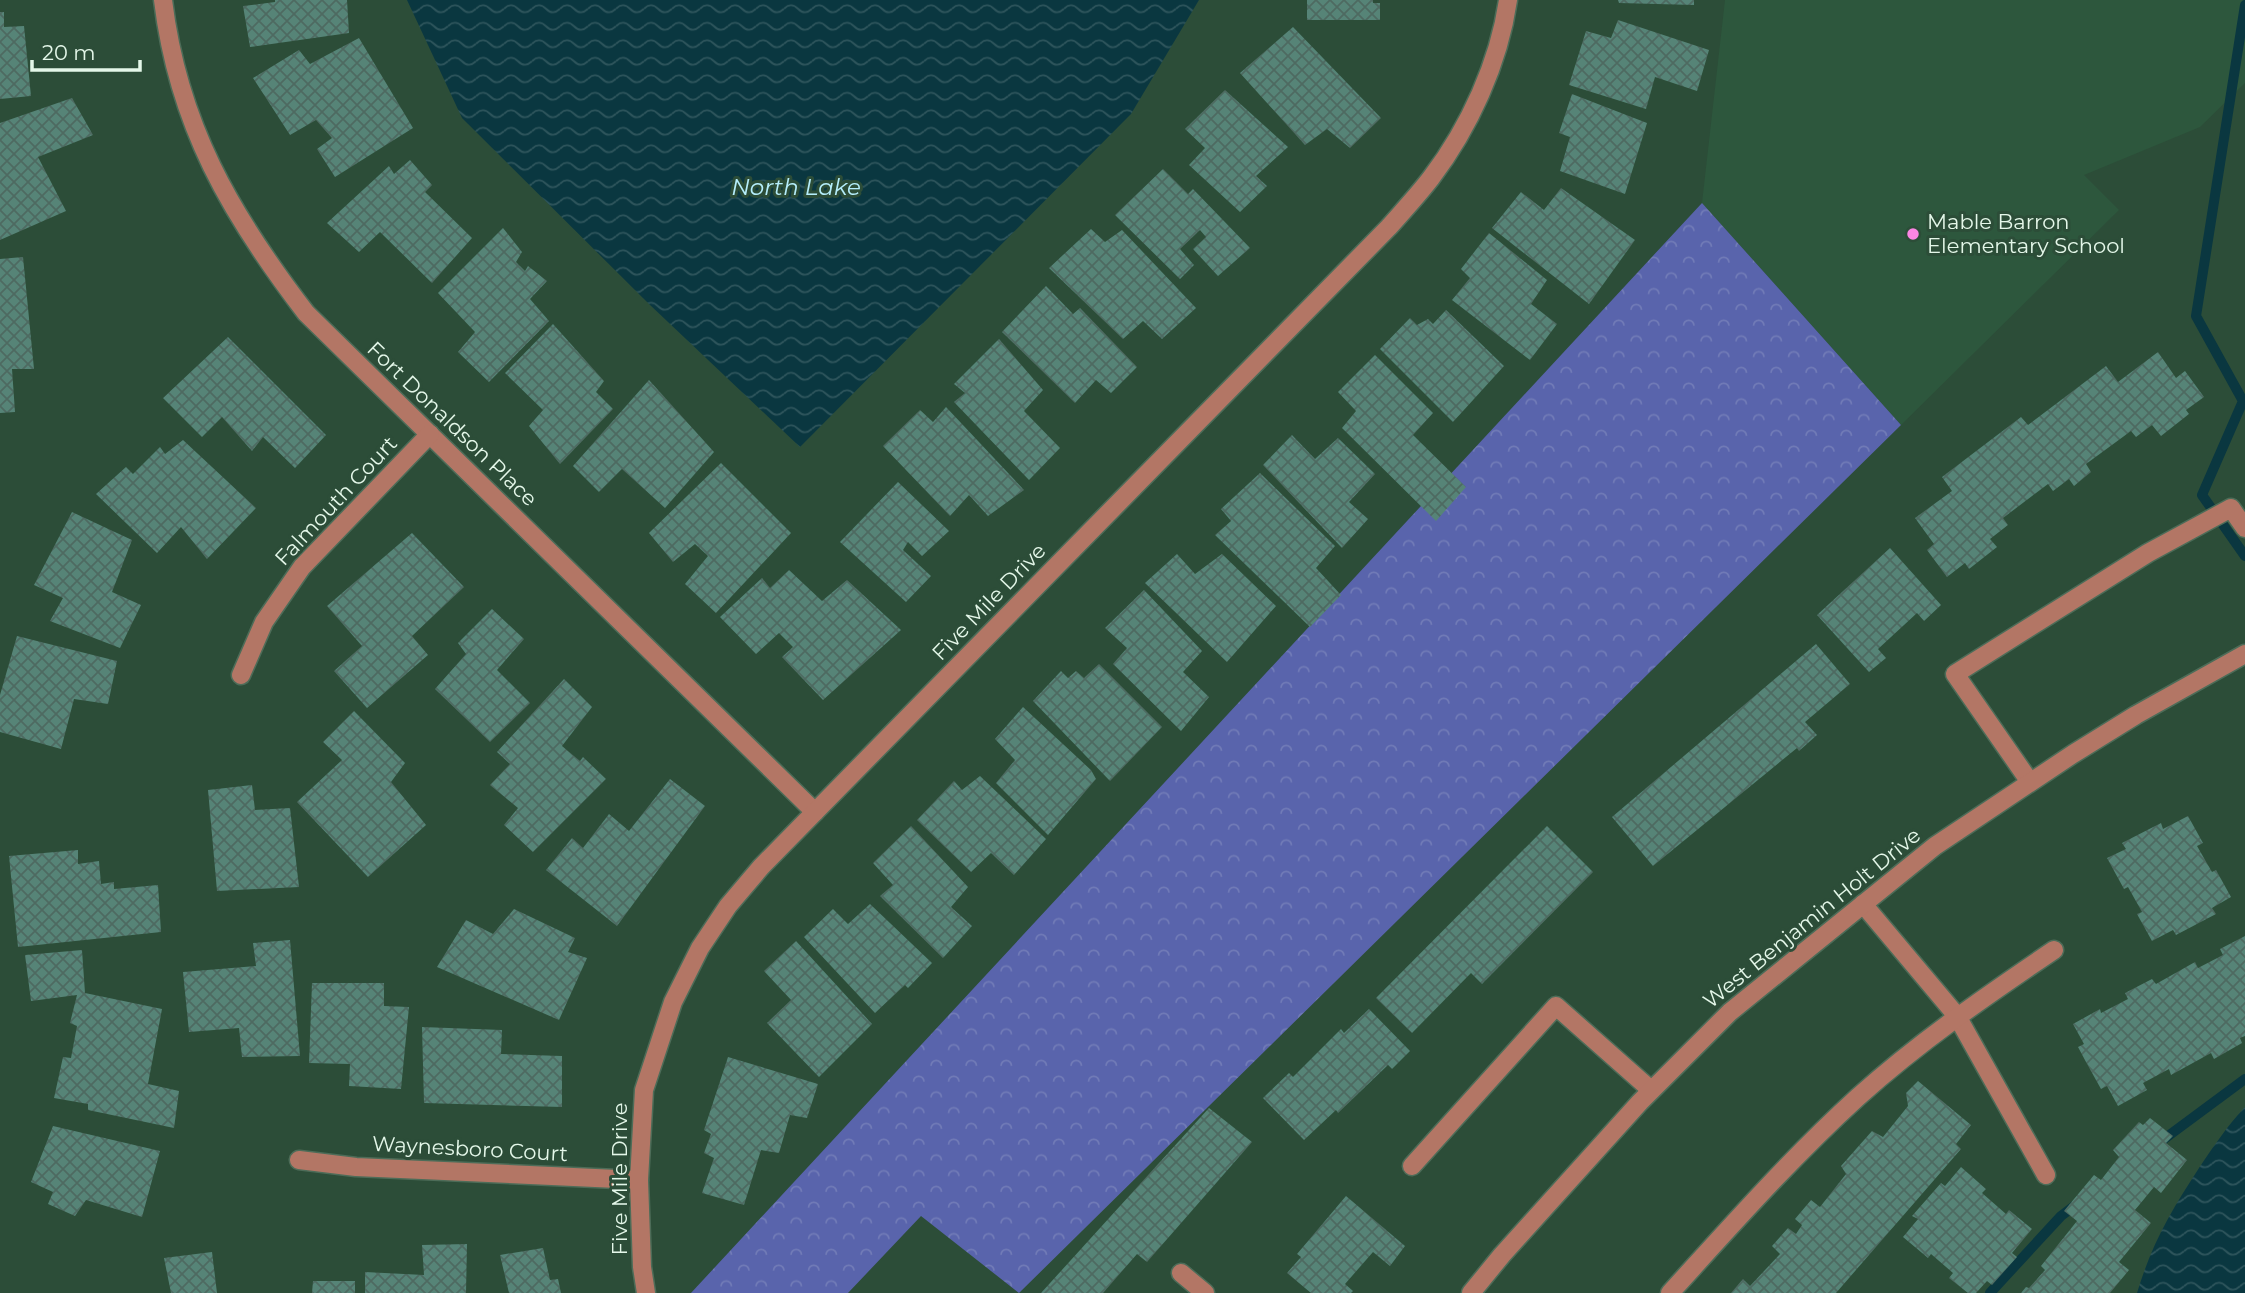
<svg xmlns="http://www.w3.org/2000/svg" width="2245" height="1293" font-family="Montserrat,sans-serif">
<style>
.built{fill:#2d573d}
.park{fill:url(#park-crowns)}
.water{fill:url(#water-waves)}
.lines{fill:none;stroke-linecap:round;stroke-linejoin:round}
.stream{stroke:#0a3740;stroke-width:10}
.building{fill:url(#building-cross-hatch)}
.minor-casing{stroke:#4d6c58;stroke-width:21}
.minor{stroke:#b37665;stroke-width:18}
.poi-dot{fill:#fc86e4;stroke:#2c4d38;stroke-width:2.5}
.labels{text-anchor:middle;stroke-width:6;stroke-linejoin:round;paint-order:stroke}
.poi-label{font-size:21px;fill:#e4f7e9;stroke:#2c4d38;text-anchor:start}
.street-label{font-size:21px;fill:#e4f7e9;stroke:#2c4d38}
.water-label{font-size:23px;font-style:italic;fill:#b5eefc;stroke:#2c4d38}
</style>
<defs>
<pattern id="park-crowns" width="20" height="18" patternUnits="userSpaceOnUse" patternTransform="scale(1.75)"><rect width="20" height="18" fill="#5964ac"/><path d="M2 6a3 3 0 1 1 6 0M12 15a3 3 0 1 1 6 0" fill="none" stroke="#717bb7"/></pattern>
<pattern id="water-waves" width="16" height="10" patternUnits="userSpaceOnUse" patternTransform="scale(1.75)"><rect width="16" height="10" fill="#0a3740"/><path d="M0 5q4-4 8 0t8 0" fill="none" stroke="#2e555c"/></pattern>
<pattern id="building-cross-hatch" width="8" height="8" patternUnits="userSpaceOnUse" patternTransform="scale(1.75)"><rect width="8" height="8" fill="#568477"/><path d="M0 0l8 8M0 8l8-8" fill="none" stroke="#4e6a61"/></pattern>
</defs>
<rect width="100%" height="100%" fill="#2c4d38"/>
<path class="built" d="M1725 0H2245V83L2200 127 2084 175 2119 210 1901 425 1702 203Z"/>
<path class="park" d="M1702 203 1901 425 1019 1293 921 1216 848 1293H691Z"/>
<g class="water">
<path d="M407 0H1199L1131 114 800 447 649 304 462 118Z"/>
<path d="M2245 1107V1293H2137C2152 1243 2171 1211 2199 1168 2214 1146 2227 1126 2245 1107Z"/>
</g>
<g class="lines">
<g class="stream">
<path d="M2245 5 2196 316 2243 401 2202 495 2245 556"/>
<path d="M2160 1142 2245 1079"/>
<path d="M1990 1293 2061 1216 2077 1204"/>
</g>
</g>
<g class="building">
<path d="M275 0H347L349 33 250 47 243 6 275 2Z"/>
<path d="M1307 0H1373V3H1380V20H1307Z"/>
<path d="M1618 0H1694V5L1619 3Z"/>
<path d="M0 12H4V27L24 26 31 96 0 99Z"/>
<path d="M1618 20 1709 50 1697 91 1655 77 1646 109 1569 85 1586 31 1611 38Z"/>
<path d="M1293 27 1381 118 1350 148 1327 129 1305 145 1240 73Z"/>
<path d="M359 38 413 128 335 177 317 149 332 138 316 120 290 135 253 78 299 50 310 64Z"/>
<path d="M1225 90 1288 147 1256 176 1267 186 1240 212 1189 165 1205 148 1185 129Z"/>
<path d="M1572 94 1647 123 1625 194 1560 171 1570 137 1559 133Z"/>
<path d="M72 98 93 135 38 157 66 211 0 240V123Z"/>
<path d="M410 160 432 185 425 192 472 238 432 283 380 232 359 252 327 223 389 166 394 174Z"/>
<path d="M1163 169 1188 194 1193 189 1250 248 1218 276 1193 249 1206 237 1200 230 1180 249 1194 265 1180 279 1115 215Z"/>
<path d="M1561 188 1635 240 1589 304 1492 228 1521 192 1544 210Z"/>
<path d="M503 228 522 252 516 262 525 271 528 266 547 281 530 299 549 321 489 382 458 352 475 332 438 293Z"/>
<path d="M1091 229 1105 242 1122 230 1196 308 1162 339 1143 321 1123 339 1049 268Z"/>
<path d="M1489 233 1547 280 1531 304 1557 324 1530 360 1452 300 1470 278 1461 269Z"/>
<path d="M23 257 34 369H12L15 412 0 413V259Z"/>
<path d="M1046 286 1073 314 1080 308 1137 367 1111 393 1096 380 1075 403 1002 332Z"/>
<path d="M1446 310 1504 366 1453 422 1380 349 1410 318 1417 325 1428 319 1433 324Z"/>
<path d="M553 324 604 381 596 392 613 409 560 464 529 426 543 410 505 373Z"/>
<path d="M228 337 326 435 295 468 263 437 252 451 222 417 202 437 163 398Z"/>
<path d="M999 339 1043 390 1024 411 1060 448 1029 480 954 402 965 393 954 384Z"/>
<path d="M2158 352 2176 378 2185 371 2204 397 2186 410 2189 414 2161 436 2152 425 2136 437 2131 431 2086 464 2091 472 2074 486 2069 479 2053 491 2048 484 2003 518 2008 525 1990 539 1997 547 1969 569 1965 563 1947 577 1927 550 1934 544 1915 518 1952 491 1942 477 2021 417 2028 425 2106 366 2118 382Z"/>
<path d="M1375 355 1433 413 1413 435 1466 487 1436 521 1342 428 1356 411 1338 392Z"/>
<path d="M649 380 714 452 665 508 622 469 599 492 573 466Z"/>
<path d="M946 407 1024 490 988 516 969 495 950 516 883 446 920 410 933 422Z"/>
<path d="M1292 435 1315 459 1338 438 1375 474 1349 502 1368 519 1342 548 1263 465Z"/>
<path d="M183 440 256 508 207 559 181 527 157 553 96 494 126 467 133 474 160 447 165 454Z"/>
<path d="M721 463 791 533 716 613 685 584 708 556 695 544 673 562 649 533Z"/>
<path d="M1260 473 1335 546 1316 568 1341 595 1310 627 1215 535 1231 521 1221 509Z"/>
<path d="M898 482 949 531 922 556 908 542 903 550 931 576 906 602 840 542Z"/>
<path d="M72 512 132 540 112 592 141 605 120 648 50 621 63 598 34 585Z"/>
<path d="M412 533 464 587 412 636 428 655 367 708 334 671 362 646 327 606Z"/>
<path d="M1890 548 1941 605 1924 621 1917 613 1878 649 1886 658 1869 672 1817 615Z"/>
<path d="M1177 554 1195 574 1222 554 1276 606 1227 662 1145 583Z"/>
<path d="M789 570 822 601 847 580 901 630 823 700 782 657 793 647 779 633 756 654 720 617 762 578 770 588Z"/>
<path d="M1144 590 1202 651 1183 672 1209 697 1181 731 1113 664 1127 648 1105 628Z"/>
<path d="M492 609 524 639 497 670 530 703 490 742 435 689 466 654 458 643Z"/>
<path d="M17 636 117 661 108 704 74 699 61 749 0 732V695Z"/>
<path d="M1816 644 1850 684 1805 722 1817 735 1799 751 1797 748 1653 866 1612 817Z"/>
<path d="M1099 664 1162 727 1110 781 1033 701 1061 671 1068 678 1076 671 1084 678Z"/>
<path d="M564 679 592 707 562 746 580 761 583 757 606 779 533 852 504 825 518 808 490 785 510 764 497 752Z"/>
<path d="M1023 707 1091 770 1096 779 1048 835 996 783 1015 760 995 739Z"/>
<path d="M354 711 405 763 391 782 426 825 368 877 297 802 342 760 323 742Z"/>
<path d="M980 776 1046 839 1014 875 991 853 971 872 917 820 954 781 962 790Z"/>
<path d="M670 779 705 806 617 926 546 870 572 838 583 848 609 814 629 831Z"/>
<path d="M252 785 255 810 290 808 299 887 217 891 208 790Z"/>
<path d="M2188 816 2203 843 2197 846 2212 872 2216 870 2231 897 2212 908 2216 914 2176 935 2173 930 2152 941 2137 914 2142 912 2128 887 2124 889 2107 858 2126 849 2122 843 2161 823 2163 829Z"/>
<path d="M911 826 968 887 951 907 972 926 943 958 880 896 893 885 873 863Z"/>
<path d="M1547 826 1593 872 1482 984 1471 973 1412 1033 1376 998Z"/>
<path d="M78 850V864L99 861 101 884 114 882V889L158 885 161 932 18 947 9 856Z"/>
<path d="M870 904 932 963 908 988 905 985 875 1013 804 937 833 909 848 924Z"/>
<path d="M514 909 575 938 568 952 587 958 559 1020 437 967 466 920 493 934Z"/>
<path d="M2245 936V1036L2240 1038 2242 1043 2214 1059 2211 1053 2171 1075 2169 1069 2143 1083 2147 1090 2118 1106 2107 1086 2101 1089 2086 1062 2078 1047 2084 1044 2073 1024 2100 1009 2101 1013 2128 999 2125 993 2152 979 2156 984 2195 962 2198 968 2223 955 2220 949Z"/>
<path d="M290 940 300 1056 242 1057 239 1028 189 1032 183 972 256 966 253 943Z"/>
<path d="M796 941 872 1024 819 1077 767 1023 791 1000 764 971Z"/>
<path d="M82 950 85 993 162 1009 148 1084 179 1091 174 1128 88 1110V1104L54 1098 63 1057 71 1058 77 1026 70 1023 77 995 31 1001 25 955Z"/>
<path d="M312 983H384V1006L409 1007 401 1089 349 1086 350 1064 309 1063Z"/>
<path d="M1369 1009 1410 1051 1392 1069 1388 1065 1338 1113 1336 1110 1304 1140 1263 1098 1289 1073 1293 1077 1341 1029 1344 1033Z"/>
<path d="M422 1027 502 1030 501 1054 562 1056V1107L424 1103Z"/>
<path d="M728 1057 818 1084 807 1118 790 1115 779 1153 761 1150 744 1205 702 1193 714 1158 704 1153 711 1134 704 1130Z"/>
<path d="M1918 1081 1971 1125 1956 1144 1961 1149 1836 1293H1731L1743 1279 1750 1286 1780 1254 1772 1246 1788 1228 1796 1234 1802 1225 1795 1219 1811 1200 1820 1207 1846 1174 1841 1166 1872 1131 1883 1137 1908 1106 1906 1093Z"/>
<path d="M1209 1108 1252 1142 1147 1262 1137 1254 1103 1293H1041Z"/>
<path d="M2150 1118 2173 1136 2166 1143 2187 1160 2161 1193 2154 1187 2135 1210 2151 1223 2119 1262 2129 1270 2110 1293H2021L2026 1287 2029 1288 2045 1270 2041 1266 2077 1221 2064 1211 2094 1175 2101 1180 2119 1157 2113 1150 2139 1122 2143 1125Z"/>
<path d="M53 1126 160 1151 142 1217 86 1200 75 1216 48 1204 53 1192 31 1182Z"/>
<path d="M1961 1167 1986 1189 1982 1193 2006 1214 2009 1210 2032 1229 2012 1253 2017 1257 1992 1285 1987 1281 1976 1293H1968L1949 1278 1953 1273 1931 1254 1928 1258 1903 1237 1918 1219 1912 1216 1941 1183 1945 1186Z"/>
<path d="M1346 1196 1405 1246 1390 1266 1373 1252 1345 1284 1353 1291 1351 1293H1311L1287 1273 1301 1257 1297 1254Z"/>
<path d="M467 1244 466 1293H365V1272L424 1275 422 1245Z"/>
<path d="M543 1248 550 1280 558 1279 561 1293H509L500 1255Z"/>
<path d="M212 1252 217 1293H171L164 1258Z"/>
<path d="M313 1281H355V1293H312Z"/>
</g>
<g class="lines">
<g class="minor-casing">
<g id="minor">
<path d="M163 0C178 125 231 215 306 313L815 812"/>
<path d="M241 675 264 622 302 567 430 434"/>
<path d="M2030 782 1955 674 2148 553 2231 508 2245 528"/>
<path d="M1863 904 1957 1016 2046 1175"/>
<path d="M299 1160 356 1167 639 1180"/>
<path d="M1412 1166 1556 1006 1651 1090"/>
<path d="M1181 1273 1205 1293"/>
<path d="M646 1293 642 1267 639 1180 644 1090 673 1002 700 948 728 906 761 867 1389 227C1403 211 1418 195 1431 178 1469 128 1499 63 1508 0"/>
<path d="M1471 1293 1502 1255 1640 1102 1730 1012 1935 846 2073 754 2136 715 2245 654"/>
<path d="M1670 1293C1731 1226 1791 1158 1858 1097 1919 1042 1986 996 2054 950"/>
</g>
</g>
<use href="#minor" class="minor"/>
</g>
<circle class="poi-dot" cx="1913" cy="234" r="7"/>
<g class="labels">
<g class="poi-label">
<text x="1927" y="229">Mable Barron<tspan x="1927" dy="24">Elementary School</tspan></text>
</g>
<g class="street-label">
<text transform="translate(452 424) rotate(44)" y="7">Fort Donaldson Place</text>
<text transform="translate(336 501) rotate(-47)" y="7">Falmouth Court</text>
<text transform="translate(989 602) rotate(-46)" y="7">Five Mile Drive</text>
<text transform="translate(1812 918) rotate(-39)" y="7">West Benjamin Holt Drive</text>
<text transform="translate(470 1149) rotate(3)" y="7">Waynesboro Court</text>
<text transform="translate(620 1179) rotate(-90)" y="7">Five Mile Drive</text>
</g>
<g class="water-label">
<text x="796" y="195">North Lake</text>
</g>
</g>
<path d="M32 60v10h108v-10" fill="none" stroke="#e4f7e9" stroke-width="3.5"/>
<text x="42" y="60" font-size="21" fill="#e4f7e9" stroke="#2c4d38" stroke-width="5" paint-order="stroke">20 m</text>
</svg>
